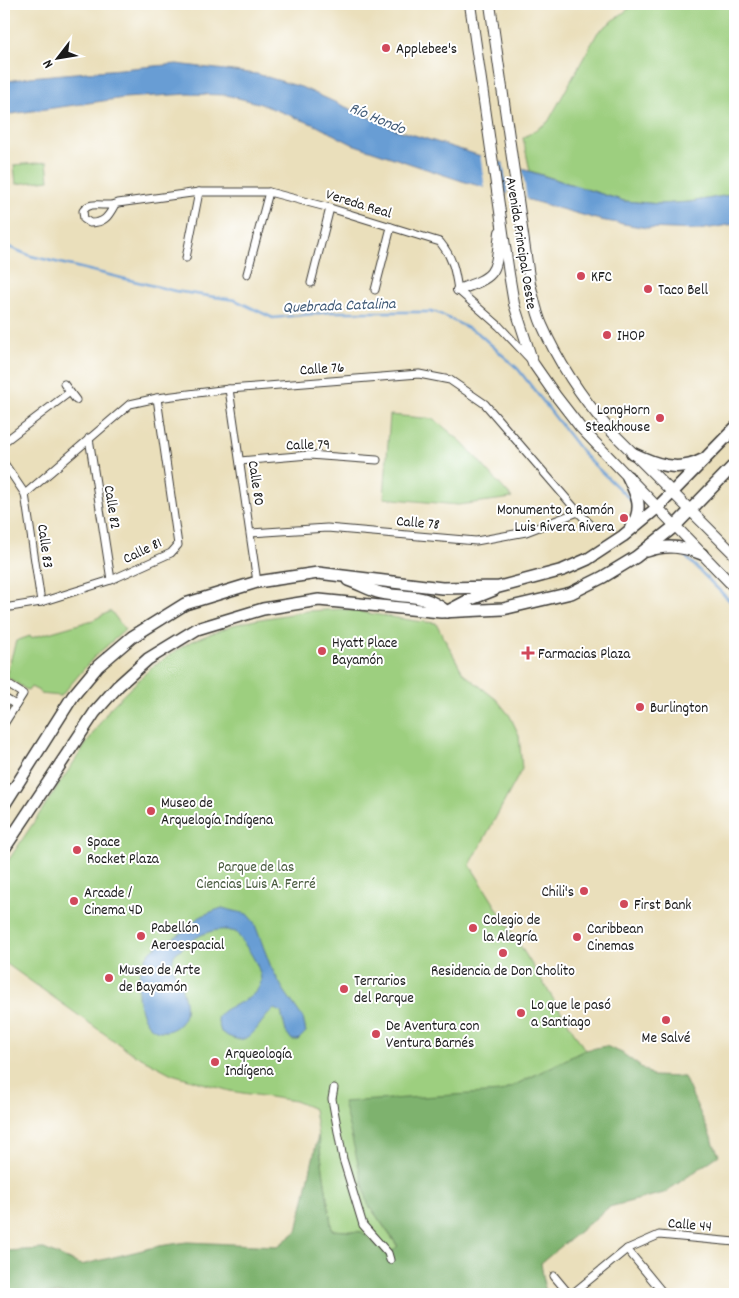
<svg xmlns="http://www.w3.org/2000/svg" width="739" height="1298" font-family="Dekko,sans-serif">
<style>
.green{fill:#9dcf7f;stroke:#5c764e}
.forest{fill:#7eb26e;stroke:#4d6745}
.water{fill:#679dd4;stroke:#425c78}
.pier{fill:#eadfbb}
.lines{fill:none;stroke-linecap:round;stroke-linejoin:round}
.stream{stroke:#679dd4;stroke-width:2.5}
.minor-casing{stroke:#3b3934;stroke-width:9}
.secondary-casing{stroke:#3b3934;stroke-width:12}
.primary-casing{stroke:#3b3934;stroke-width:14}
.minor{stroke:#fff;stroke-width:7}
.secondary{stroke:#fff;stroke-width:10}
.primary{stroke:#fff;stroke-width:11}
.poi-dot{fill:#d1495b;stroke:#fff;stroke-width:2}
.labels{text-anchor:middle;stroke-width:4;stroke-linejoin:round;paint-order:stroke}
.poi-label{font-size:15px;fill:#1c1c1c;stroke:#fff;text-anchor:start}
.street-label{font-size:15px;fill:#1c1c1c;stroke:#fff}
.park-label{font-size:15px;fill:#495b3f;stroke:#fff}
.water-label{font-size:16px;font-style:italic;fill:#425c78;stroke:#fff}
</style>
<rect width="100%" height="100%" fill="#fff"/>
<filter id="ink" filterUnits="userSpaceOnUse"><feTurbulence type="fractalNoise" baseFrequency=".02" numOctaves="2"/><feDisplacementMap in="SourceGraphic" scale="10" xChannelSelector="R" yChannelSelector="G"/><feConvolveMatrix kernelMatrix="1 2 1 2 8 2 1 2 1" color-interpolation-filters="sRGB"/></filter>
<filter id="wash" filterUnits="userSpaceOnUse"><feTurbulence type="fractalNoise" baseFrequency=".0096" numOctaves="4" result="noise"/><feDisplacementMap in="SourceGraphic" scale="20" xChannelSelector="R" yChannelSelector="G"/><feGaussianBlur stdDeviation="1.12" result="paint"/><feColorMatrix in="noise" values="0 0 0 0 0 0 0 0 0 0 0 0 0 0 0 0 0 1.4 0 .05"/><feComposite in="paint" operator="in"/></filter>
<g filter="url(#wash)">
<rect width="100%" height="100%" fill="#eadfbb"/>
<g class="green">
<path d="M635 4H735V194L690 202 660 204 624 201 530 171 523 138 548 122 598 32Z"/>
<path d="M47 162 49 180 16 184 14 165Z"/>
<path d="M390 415 434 419 463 443 512 498 458 505 384 498Z"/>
<path d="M343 609 416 621 436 623 463 673 497 700 510 716 519 735 522 769 470 865 585 1050 501 1092 368 1204 398 1247 388 1255 362 1232 332 1230 314 1109 295 1101 230 1091 172 1074 130 1052 4 962V867L110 708 153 666 190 642 233 625 255 620 308 611Z"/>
<path d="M111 611 125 630 94 657 61 696 40 694 41 692 31 687 28 691 6 676 16 641 30 636 31 638 93 620Z"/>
</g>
<path class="forest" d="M606 1046 622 1053 653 1076 684 1077 719 1155 664 1193 609 1207 541 1263 546 1294H4V1251L44 1249 81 1265 159 1246 187 1242 278 1246 297 1231 318 1136 332 1230 362 1232 388 1255 398 1246 368 1204 343 1102 501 1092 585 1050Z"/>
<g class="water">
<path d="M177 64 257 74 301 87 395 129 624 201 660 204 690 202 735 194V224L698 230 647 228 600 220 462 181 352 144 315 125 258 103 226 95 188 94 124 98 4 115V82L30 77Z"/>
<path d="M222 908 247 914 254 922 271 967 283 989 303 1018 306 1032 298 1040H292L286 1032 281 1012 274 1009C255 1024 252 1053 221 1032L217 1018C226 1006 231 1008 243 1001 250 998 260 990 261 981 261 965 245 945 236 932 231 931 224 929 219 930 202 931 186 944 174 955 173 958 172 963 172 966 173 970 175 974 177 977 182 989 187 1000 185 1014 181 1031 158 1038 147 1023 133 1004 136 967 151 951 159 943 172 940 181 933 184 931 186 928 189 925 199 916 210 912 222 908Z"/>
</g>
<g class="pier">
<path d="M480 153 499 159 504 195 485 189Z"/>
<path d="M503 160 522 166 527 201 508 196Z"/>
</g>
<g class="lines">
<g class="stream">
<path d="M4 245 31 256 175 291 235 300 273 318 331 312H436L478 333 518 369 586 457 633 502"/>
<path d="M684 555 735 606"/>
</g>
</g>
</g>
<g filter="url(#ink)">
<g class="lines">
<g class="minor-casing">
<g id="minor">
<path d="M114 206C108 217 104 223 90 223L84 219 83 211C91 199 107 209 118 203L199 192H269L330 208 440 242C453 258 455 270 458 290L499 326 530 359"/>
<path d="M186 258 199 192"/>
<path d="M247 274 269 192"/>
<path d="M311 283 330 208"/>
<path d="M375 290 391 227"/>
<path d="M64 384 76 400"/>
<path d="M229 389 257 582"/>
<path d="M89 438 111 580"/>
<path d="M4 442 70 392"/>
<path d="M240 461 309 455 377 460"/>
<path d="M4 463 25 494 41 602"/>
<path d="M25 494 130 404 157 398 229 389 419 374 450 380 485 404 578 512 592 526"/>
<path d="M251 533 327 528 476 541 526 532 578 512"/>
<path d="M4 608 41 602 111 580 171 553 178 545 157 398"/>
<path d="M4 682 23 694 4 724"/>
<path d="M4 698 16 705"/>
<path d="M334 1088 332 1099 343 1159 363 1225 388 1253 390 1260"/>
<path d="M627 1249 664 1294"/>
<path d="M554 1276 569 1294"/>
<path d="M572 1294 627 1249 659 1235 735 1242"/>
</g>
</g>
<g class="secondary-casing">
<g id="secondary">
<path d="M470 4 509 274 514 304 533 363 556 396 580 427 735 588"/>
<path d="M490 4 530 284C534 298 536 312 542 325 559 364 581 397 609 429L735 555"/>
<path d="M458 290C499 275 495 274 500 232"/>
</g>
</g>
<g class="primary-casing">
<g id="primary">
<path d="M632 453C655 464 678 473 702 460"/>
<path d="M628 477C637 495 644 509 631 527"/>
<path d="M647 551C666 544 683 546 702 554"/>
<path d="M348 580C360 584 369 590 381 593 408 599 423 592 447 612"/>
<path d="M450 610 469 600 494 590"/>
<path d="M4 805 73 696 98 666 132 637 185 604 257 582 318 573 442 588 499 587 563 570 588 559 623 536 658 507 735 428"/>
<path d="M4 849 95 712 118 686 148 659 197 629 263 609 319 600 441 612 503 609 571 593 603 577 636 557 675 526 735 464"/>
</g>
</g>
<use href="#minor" class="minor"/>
<use href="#secondary" class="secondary"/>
<use href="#primary" class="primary"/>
</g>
</g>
<g class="poi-dot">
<circle cx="386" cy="48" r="5"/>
<circle cx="581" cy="276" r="5"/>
<circle cx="648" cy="289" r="5"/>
<circle cx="607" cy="335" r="5"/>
<circle cx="660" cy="418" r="5"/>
<circle cx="624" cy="518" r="5"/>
<circle cx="322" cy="651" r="5"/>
<path d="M525.5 645.5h5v5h5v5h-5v5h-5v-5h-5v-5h5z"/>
<circle cx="640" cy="707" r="5"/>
<circle cx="151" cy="811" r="5"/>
<circle cx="77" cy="850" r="5"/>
<circle cx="584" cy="891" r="5"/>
<circle cx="74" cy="901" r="5"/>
<circle cx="624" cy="904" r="5"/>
<circle cx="473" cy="928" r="5"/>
<circle cx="141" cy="936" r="5"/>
<circle cx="577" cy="937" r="5"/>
<circle cx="503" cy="953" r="5"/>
<circle cx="109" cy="978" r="5"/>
<circle cx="344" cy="989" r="5"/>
<circle cx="521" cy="1013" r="5"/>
<circle cx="666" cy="1020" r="5"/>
<circle cx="376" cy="1034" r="5"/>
<circle cx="215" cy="1062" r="5"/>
</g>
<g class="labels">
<g class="poi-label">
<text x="396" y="53">Applebee's</text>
<text x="591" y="281">KFC</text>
<text x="658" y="294">Taco Bell</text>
<text x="617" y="340">IHOP</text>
<text x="650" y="414" text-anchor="end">LongHorn<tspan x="650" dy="17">Steakhouse</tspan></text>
<text x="614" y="514" text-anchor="end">Monumento a Ramón<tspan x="614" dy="17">Luis Rivera Rivera</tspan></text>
<text x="332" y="647">Hyatt Place<tspan x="332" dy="17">Bayamón</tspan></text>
<text x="538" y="658">Farmacias Plaza</text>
<text x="650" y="712">Burlington</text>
<text x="161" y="807">Museo de<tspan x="161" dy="17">Arquelogía Indígena</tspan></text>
<text x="87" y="846">Space<tspan x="87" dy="17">Rocket Plaza</tspan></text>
<text x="574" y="896" text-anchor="end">Chili's</text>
<text x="84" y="897">Arcade /<tspan x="84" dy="17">Cinema 4D</tspan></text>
<text x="634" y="909">First Bank</text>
<text x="483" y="924">Colegio de<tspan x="483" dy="17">la Alegría</tspan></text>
<text x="151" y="932">Pabellón<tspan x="151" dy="17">Aeroespacial</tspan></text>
<text x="587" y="933">Caribbean<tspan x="587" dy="17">Cinemas</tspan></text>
<text x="119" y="974">Museo de Arte<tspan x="119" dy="17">de Bayamón</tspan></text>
<text x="503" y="975" text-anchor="middle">Residencia de Don Cholito</text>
<text x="354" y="985">Terrarios<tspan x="354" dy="17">del Parque</tspan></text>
<text x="531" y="1009">Lo que le pasó<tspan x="531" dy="17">a Santiago</tspan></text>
<text x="386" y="1030">De Aventura con<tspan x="386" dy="17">Ventura Barnés</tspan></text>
<text x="666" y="1042" text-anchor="middle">Me Salvé</text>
<text x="225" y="1058">Arqueología<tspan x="225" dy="17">Indígena</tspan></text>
</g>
<g class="street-label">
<text transform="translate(359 203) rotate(17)" y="5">Vereda Real</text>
<text transform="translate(522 243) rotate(81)" y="5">Avenida Principal Oeste</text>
<text transform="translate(322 368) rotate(-4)" y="5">Calle 76</text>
<text transform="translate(308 444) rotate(-1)" y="5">Calle 79</text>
<text transform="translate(257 483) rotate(81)" y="5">Calle 80</text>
<text transform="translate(113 507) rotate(81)" y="5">Calle 82</text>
<text transform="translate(418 522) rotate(5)" y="5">Calle 78</text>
<text transform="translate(46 546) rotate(82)" y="5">Calle 83</text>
<text transform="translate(142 550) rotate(-26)" y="5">Calle 81</text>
<text transform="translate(690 1224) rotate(5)" y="5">Calle 44</text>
</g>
<g class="park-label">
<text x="256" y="871">Parque de las<tspan x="256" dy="17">Ciencias Luis A. Ferré</tspan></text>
</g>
<g class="water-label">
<text transform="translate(378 117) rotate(23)" y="6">Río Hondo</text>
<text transform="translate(339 304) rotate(-2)" y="6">Quebrada Catalina</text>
</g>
</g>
<rect width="739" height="1298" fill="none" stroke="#fff" stroke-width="20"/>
<g transform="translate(58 58) rotate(239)" stroke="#ffffff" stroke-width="4" paint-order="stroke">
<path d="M0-4L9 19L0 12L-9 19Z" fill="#1c1c1c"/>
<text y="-8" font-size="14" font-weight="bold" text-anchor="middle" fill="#1c1c1c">N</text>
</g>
</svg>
